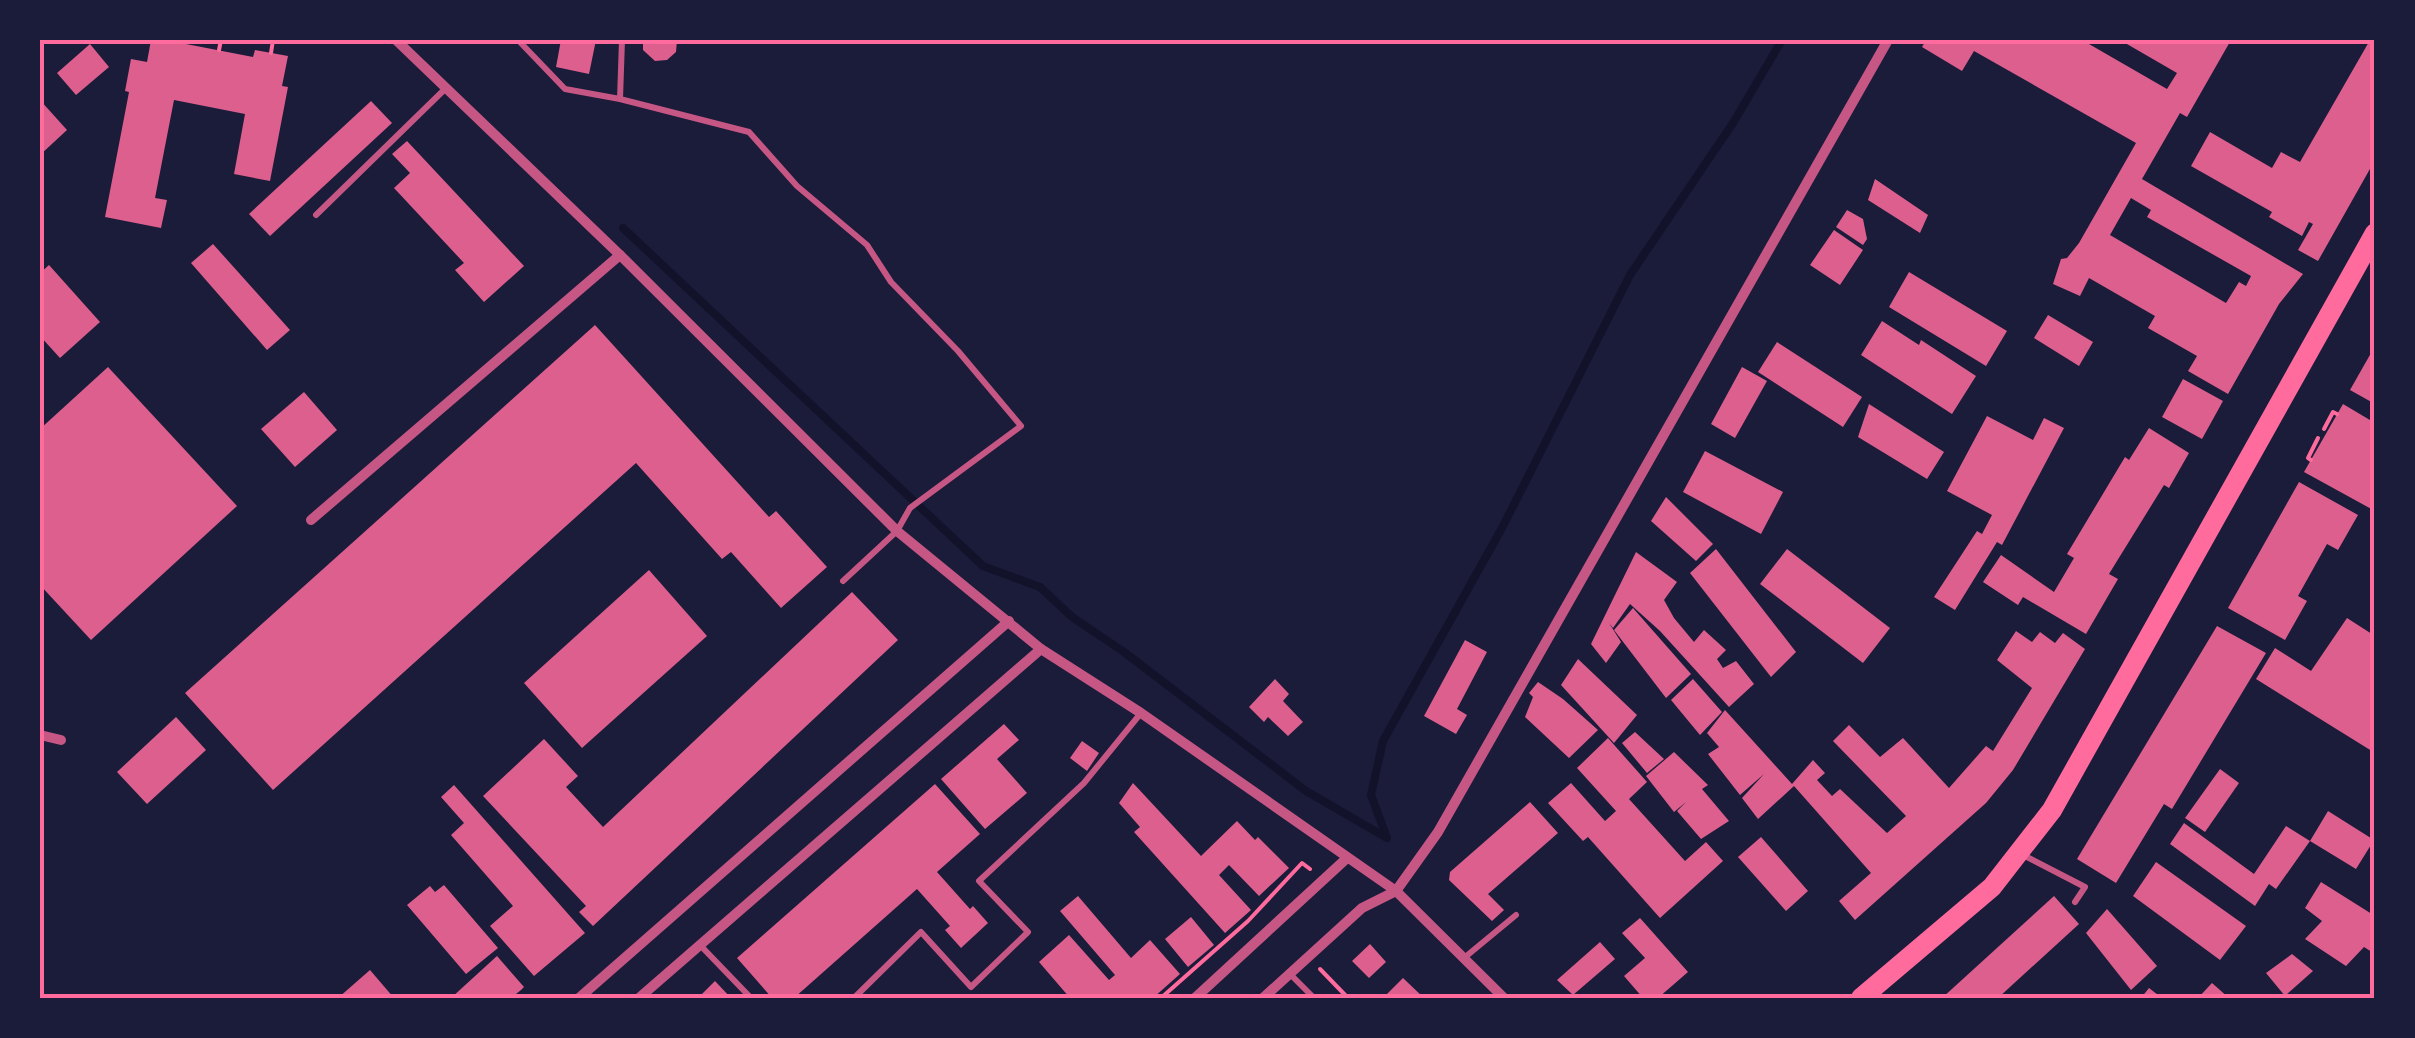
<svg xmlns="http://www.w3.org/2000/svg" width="2415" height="1038" font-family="'Source Sans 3',sans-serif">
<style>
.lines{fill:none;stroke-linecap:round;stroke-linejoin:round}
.stream{stroke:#12122b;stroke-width:8}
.building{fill:#dd5f8e;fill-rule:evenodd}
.path{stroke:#ff6b9d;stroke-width:4}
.service{stroke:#c65784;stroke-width:6}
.minor{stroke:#c65784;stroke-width:10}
.primary{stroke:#ff6b9d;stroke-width:20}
.neatline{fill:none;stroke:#ff6b9d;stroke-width:4}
</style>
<rect width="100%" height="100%" fill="#1b1b3a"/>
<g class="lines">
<path class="stream" d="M623 228 983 566 1040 587 1072 617 1124 652 1306 791 1387 838 1371 795 1383 741 1502 528 1630 275 1733 123 1782 40"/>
</g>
<g class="building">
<path d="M151 40H186V44L253 57 255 50 288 56 282 86 288 87 270 181 234 174 245 114 174 100 155 198 167 200 161 228 105 217 129 92 125 91 131 59 147 62Z"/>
<path d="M561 40H596L589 74 556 67Z"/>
<path d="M643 40H677L676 52 667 60 655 61 643 50Z"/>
<path d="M1926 40H2082L2167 89 2177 73 2120 40H2231L2187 117 2180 113 2142 179 2303 274 2279 304 2228 394 2188 371 2197 356 2148 328 2155 316 2089 278 2080 296 2053 284 2061 259 2067 258 2079 243 2136 143 1974 51 1962 71 1922 47ZM2131 198 2151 210 2147 217 2251 276 2246 286 2239 282 2226 303 2110 235Z"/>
<path d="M2370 40H2375V160L2318 261 2298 250 2313 224 2309 222 2302 236 2269 217 2272 212 2191 166 2210 132 2272 168 2281 152 2300 162Z"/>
<path d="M90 44 109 67 76 95 57 73Z"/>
<path d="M40 100 67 130 40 155Z"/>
<path d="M371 101 392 123 270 236 249 214Z"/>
<path d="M407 141 524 266 484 302 455 270 464 263 394 188 410 173 392 154Z"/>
<path d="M1875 179 1928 215 1920 233 1868 200Z"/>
<path d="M1847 210 1863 219 1867 239 1863 245 1836 227Z"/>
<path d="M1834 230 1863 250 1840 285 1810 265Z"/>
<path d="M213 244 290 330 267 350 191 263Z"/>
<path d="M49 265 100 322 60 358 40 336V273Z"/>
<path d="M1909 272 2007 331 1986 366 1889 307Z"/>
<path d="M2048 315 2093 342 2079 366 2034 338Z"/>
<path d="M1882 321 1919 345 1921 340 1976 376 1952 414 1861 355Z"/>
<path d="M595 325 769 517 776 511 827 567 781 608 731 552 722 559 636 463 273 790 185 693Z"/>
<path d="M1777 342 1862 397 1843 427 1758 372Z"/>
<path d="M2375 346V404L2350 390Z"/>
<path d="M108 367 237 506 91 640 40 585V429Z"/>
<path d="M1742 367 1767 381 1735 438 1711 424Z"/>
<path d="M2183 379 2223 401 2202 439 2162 417Z"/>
<path d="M304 392 337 430 295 467 261 429Z"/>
<path d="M1869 404 1944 452 1927 479 1858 437Z"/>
<path d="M2343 404 2375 423V511L2304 472Z"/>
<path d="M1987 416 2033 440 2044 418 2064 428 2002 545 1997 542 1955 610 1934 597 1977 531 1982 534 1992 515 1947 491Z"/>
<path d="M2149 428 2189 453 2169 488 2164 485 2109 574 2118 579 2086 634 2023 597 2018 605 1983 582 2001 555 2054 592 2074 558 2067 554 2125 457 2129 460Z"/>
<path d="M1705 451 1783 492 1761 534 1683 492Z"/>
<path d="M2299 482 2358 515 2338 550 2327 544 2298 596 2307 601 2285 640 2228 608Z"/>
<path d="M1666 497 1713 544 1696 561 1651 521Z"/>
<path d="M1716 549 1796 652 1771 677 1690 573Z"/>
<path d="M1787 549 1890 628 1863 663 1760 584Z"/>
<path d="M1636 552 1677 582 1664 600 1674 618 1694 642 1704 630 1726 650 1717 659 1723 668 1736 661 1754 684 1729 707 1660 631 1630 604 1613 628 1609 623 1621 642 1606 663 1591 644Z"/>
<path d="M649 570 707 636 582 748 524 683Z"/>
<path d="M852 592 898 640 593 926 579 912 586 906 483 796 544 739 578 776 566 787 603 827Z"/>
<path d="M1633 608 1691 674 1666 698 1614 630Z"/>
<path d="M2347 618 2375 636V753L2256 679 2275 648 2311 671Z"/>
<path d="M2217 626 2266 653 2172 809 2164 804 2116 883 2077 859Z"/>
<path d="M2016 631 2032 642 2040 632 2055 643 2063 633 2085 649 2013 770 1986 803 1855 920 1839 901 1871 873 1794 786 1758 819 1742 798 1764 774 1740 795 1708 754 1719 747 1707 733 1725 710 1792 784 1813 760 1825 773 1817 780 1832 796 1840 789 1887 833 1906 816 1833 741 1849 725 1880 757 1903 738 1949 788 1986 746 1993 751 2032 688 1997 660Z"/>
<path d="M1465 640 1487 652 1457 709 1467 715 1456 734 1424 716Z"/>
<path d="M1578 659 1637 715 1614 743 1561 685Z"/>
<path d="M1275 679 1289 694 1283 701 1303 722 1288 736 1268 717 1264 722 1249 707Z"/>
<path d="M1693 679 1722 712 1700 735 1671 700Z"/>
<path d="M1538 682 1563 699 1598 730 1569 758 1525 717 1533 697 1529 693Z"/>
<path d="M176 717 206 750 147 804 117 772Z"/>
<path d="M1004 724 1019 740 997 759 1027 793 985 829 941 779Z"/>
<path d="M1635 732 1664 759 1647 773 1622 743Z"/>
<path d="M1608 738 1647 782 1629 799 1685 861 1706 842 1723 861 1660 918 1588 837 1583 841 1548 803 1571 783 1605 821 1616 811 1577 768Z"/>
<path d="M1082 741 1099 753 1087 771 1070 758Z"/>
<path d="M1674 752 1708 785 1702 789 1729 821 1701 839 1677 811 1686 802 1674 812 1646 776Z"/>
<path d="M2220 769 2239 783 2205 832 2185 818Z"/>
<path d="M1133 783 1201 856 1237 821 1255 840 1258 837 1289 868 1259 896 1229 865 1219 875 1251 910 1225 933 1134 832 1140 827 1119 803Z"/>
<path d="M935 784 980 834 937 872 970 909 973 906 988 923 961 948 945 930 950 926 917 889 794 998H772L737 958Z"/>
<path d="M454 785 585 933 534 976 490 926 513 906 451 835 464 823 441 797Z"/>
<path d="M1530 802 1558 833 1488 894 1504 910 1492 921 1449 880 1450 872Z"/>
<path d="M2328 811 2374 840 2356 869 2310 841 2276 889 2269 884 2255 906 2170 844 2184 823 2254 874 2286 826 2310 841Z"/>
<path d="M1761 837 1808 891 1786 911 1738 857Z"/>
<path d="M2156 862 2246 926 2220 960 2133 896Z"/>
<path d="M2321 882 2375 916V954L2364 947 2346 966 2305 939 2322 921 2305 908Z"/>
<path d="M444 885 498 948 466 974 407 905 430 886 435 892Z"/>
<path d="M1078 896 1131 958 1150 940 1180 974 1153 998H1070L1039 962 1069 935 1109 980 1115 975 1060 911Z"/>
<path d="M2054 896 2079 924 1998 998H1942Z"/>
<path d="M2107 909 2157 966 2131 990 2086 933Z"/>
<path d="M1191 917 1214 945 1188 967 1165 939Z"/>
<path d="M1640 918 1688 972 1658 998H1643L1624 976 1645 958 1622 933Z"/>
<path d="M1600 942 1615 959 1573 995 1557 980Z"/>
<path d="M1370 944 1386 962 1369 978 1352 961Z"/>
<path d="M2292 954 2313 971 2285 996 2266 973Z"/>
<path d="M497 956 524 987 521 990 511 998H451Z"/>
<path d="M370 970 394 998H338Z"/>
<path d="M1403 978 1424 998H1383Z"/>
<path d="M715 981 731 998H698Z"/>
<path d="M2212 983 2229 998H2198Z"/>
<path d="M2149 988 2162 998H2141Z"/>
</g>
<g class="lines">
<g class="path">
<path d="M219 50 221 40"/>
<path d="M271 53 273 40"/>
<path d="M2324 429 2333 412 2337 414"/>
<path d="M2311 460 2308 458 2318 438"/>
<path d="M1320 969 1348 998"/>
<path d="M1161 998 1248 921 1302 863 1310 869"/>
</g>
<g class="service">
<path d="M518 40 565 89 620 99"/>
<path d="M622 40 620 99 749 132 797 186 867 245 891 282 958 351 1021 426 910 508 897 531 843 581"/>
<path d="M316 215 445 89"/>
<path d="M2023 855 2085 887 2075 902"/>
<path d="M699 944 751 998"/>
<path d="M1464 958 1516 915"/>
<path d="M1290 974 1314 998"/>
<path d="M854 998 921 932 971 987 1028 932 979 881 1084 783 1141 713"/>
</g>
<g class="minor">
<path d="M396 40 620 255 897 531 1041 649 1141 713 1396 891 1504 998"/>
<path d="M311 520 620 255"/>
<path d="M40 735 61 740"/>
<path d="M579 998 1009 621"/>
<path d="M639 998 1041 649"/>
<path d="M1195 998 1347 858"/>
<path d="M1263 998 1362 908 1396 891 1438 832 1888 40"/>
</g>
<path class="primary" d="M1861 998 1992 887 2052 810 2375 233"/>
</g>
<rect width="2415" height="1038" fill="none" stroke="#1b1b3a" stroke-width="85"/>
<rect x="42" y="42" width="2330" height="954" class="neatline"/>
</svg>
